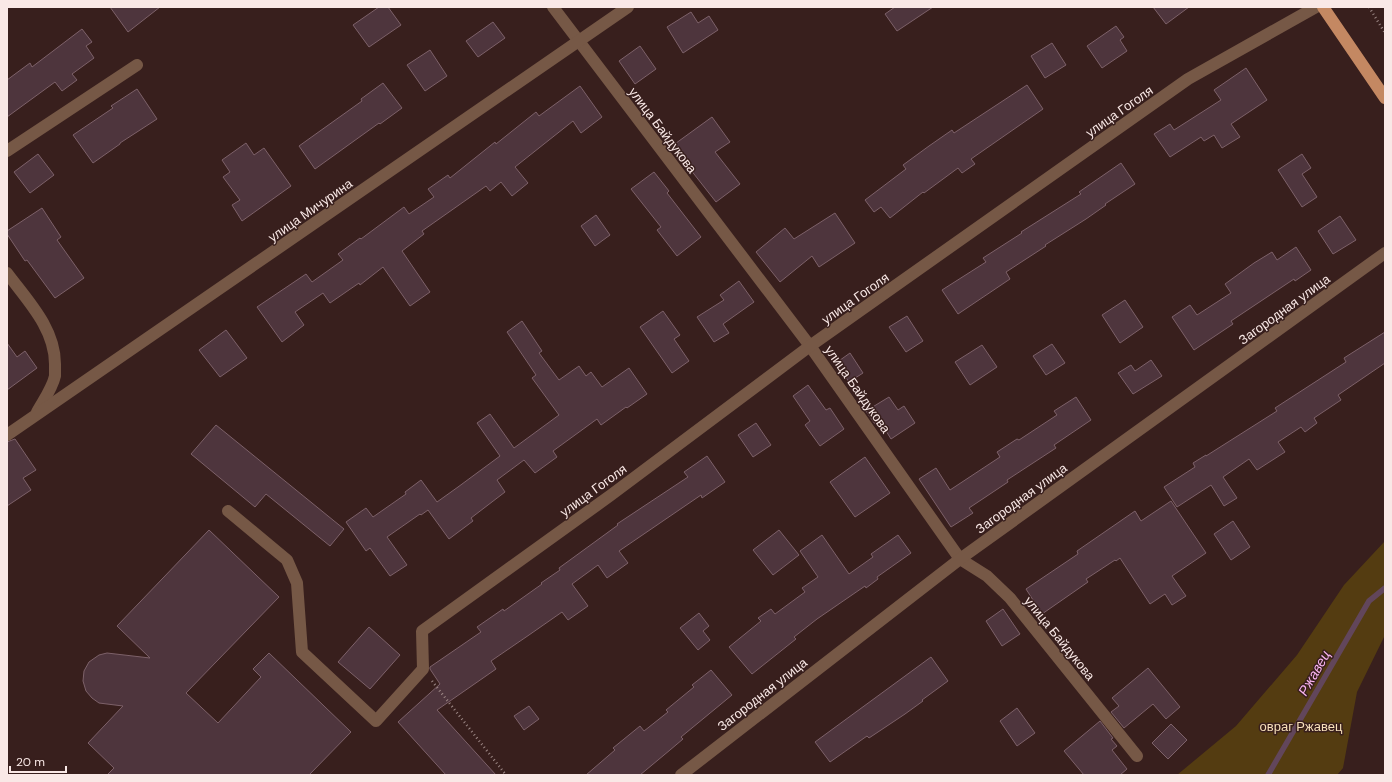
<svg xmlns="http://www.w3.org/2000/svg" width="1392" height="782" font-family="'DM Sans',sans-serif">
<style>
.green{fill:#543c11}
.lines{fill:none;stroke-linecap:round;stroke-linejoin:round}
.stream{stroke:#62465b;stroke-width:5.5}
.building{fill:#4e353d;stroke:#7d6169}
.path{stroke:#9d8886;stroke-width:2.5;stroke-dasharray:1 3;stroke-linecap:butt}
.minor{stroke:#765846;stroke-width:12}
.major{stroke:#c48862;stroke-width:12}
.labels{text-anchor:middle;stroke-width:3;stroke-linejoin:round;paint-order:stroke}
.street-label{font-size:13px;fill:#f9e8e6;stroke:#381f1d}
.park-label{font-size:13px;fill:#f7dfba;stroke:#381f1d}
.water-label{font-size:14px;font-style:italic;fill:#f9b4f0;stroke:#381f1d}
</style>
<rect width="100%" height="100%" fill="#381f1d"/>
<path class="green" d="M1385 541V635L1357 692 1343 768 1337 775H1177L1236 726 1297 655 1344 585Z"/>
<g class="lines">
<path class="stream" d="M1268 775 1369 601 1385 588"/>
</g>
<g class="building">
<path d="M110 7H160L128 32Z"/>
<path d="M379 7H388L401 25 369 47 353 25Z"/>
<path d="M895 7H933L897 31 885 14Z"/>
<path d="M1153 7H1189L1166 24Z"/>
<path d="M691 12 698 23 709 16 718 30 683 53 667 27Z"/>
<path d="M493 22 505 38 478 57 466 41Z"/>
<path d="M1116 26 1124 37 1120 40 1127 51 1102 68 1087 46Z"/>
<path d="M82 29 92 42 86 46 94 58 72 74 77 80 62 91 55 82 7 117V80L30 63 32 67Z"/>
<path d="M1052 43 1066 65 1045 78 1031 56Z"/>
<path d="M640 46 656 69 635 84 619 61Z"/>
<path d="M430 50 447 76 425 91 407 65Z"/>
<path d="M1246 68 1267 100 1231 124 1240 137 1222 148 1214 135 1204 141 1201 137 1170 157 1154 134 1170 124 1174 130 1221 100 1214 90Z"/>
<path d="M383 83 402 108 380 124 379 123 315 169 299 146 362 101 361 99Z"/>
<path d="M1027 85 1043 109 971 159 975 164 962 173 958 168 924 193 923 192 890 218 881 207 874 212 865 200 906 169 903 165 929 146 952 130 954 133Z"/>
<path d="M580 86 602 117 581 133 573 121 515 167 528 183 512 196 501 182 490 191 486 186 422 231 424 234 402 251 430 292 410 306 383 267 360 285 359 283 330 303 323 293 295 312 304 325 282 342 257 307 306 274 312 282 343 260 338 254 360 238 361 239 404 207 409 214 434 197 428 189 448 175 450 178 495 142 496 144 536 112 539 116Z"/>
<path d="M137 89 157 119 120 143V144L93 163 73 135 113 108 111 106Z"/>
<path d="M712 117 730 142 715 152 740 184 716 202 672 146Z"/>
<path d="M246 143 254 155 264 148 291 186 242 221 232 205 240 200 223 177 230 172 222 160Z"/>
<path d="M38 154 54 175 30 193 14 172Z"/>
<path d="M1302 154 1311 168 1302 174 1317 197 1302 207 1278 170Z"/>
<path d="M1121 163 1135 184 1105 204 1106 205 1086 219 1045 245 1046 246 1006 272 1010 279 958 314 942 290 986 262 983 258 1022 233 1021 232 1081 194 1079 192Z"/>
<path d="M654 172 669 191 667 193 701 237 677 256 657 230 661 227 631 189Z"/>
<path d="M42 208 61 237 57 240 84 278 55 298 27 260 25 261 7 234V231Z"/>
<path d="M835 213 855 243 819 267 812 256 780 282 756 252 785 228 794 239Z"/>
<path d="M596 215 610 235 595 246 581 226Z"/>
<path d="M1340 216 1356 240 1333 254 1318 231Z"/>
<path d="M1296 247 1311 270 1295 281 1294 279 1231 321 1233 324 1194 350 1172 317 1190 305 1197 315 1231 293 1225 284 1254 263 1272 252 1277 260Z"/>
<path d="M739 281 754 302 723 324 729 333 714 342 697 317 724 300 720 295Z"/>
<path d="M1125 300 1143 327 1120 343 1102 315Z"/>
<path d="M663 311 680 335 674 339 689 361 672 373 640 327Z"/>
<path d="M907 316 923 341 906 352 889 327Z"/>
<path d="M522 321 542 351 539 353 559 380 579 366 586 376 591 372 602 387 629 368 647 394 627 408 626 407 601 425 597 419 553 451 557 457 535 473 524 460 497 480 505 492 471 518 473 521 449 539 428 510 421 515 420 514 387 537 407 565 390 576 370 548 366 551 346 522 366 508 373 517 406 494 405 492 421 480 437 502 458 487 500 456 477 423 490 414 514 448 559 415 532 378 536 375 507 332Z"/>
<path d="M226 330 247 358 220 377 199 350Z"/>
<path d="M1385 332V363L1338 395 1341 400 1314 418 1317 423 1305 432 1301 427 1278 442 1285 452 1257 470 1249 459 1223 477 1237 498 1224 506 1211 485 1177 507 1164 487 1195 467 1193 463 1206 455V456L1277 411 1275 408 1346 362 1344 358Z"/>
<path d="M7 343 17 357 25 351 37 368 7 390Z"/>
<path d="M1052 344 1065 363 1046 375 1033 356Z"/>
<path d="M982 345 997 367 970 385 955 362Z"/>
<path d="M850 353 863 373 849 382 836 363Z"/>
<path d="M1151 360 1162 376 1133 394 1118 373 1131 365 1135 371Z"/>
<path d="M808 385 826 410 830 408 844 429 820 446 805 425 810 421 793 396Z"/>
<path d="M889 397 898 410 904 406 915 423 891 439 880 421 875 424 866 411Z"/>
<path d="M1076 397 1091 420 1054 445 1056 448 1007 480 1008 482 969 508 973 513 951 527 919 479 936 468 950 490 1000 457 997 452 1017 439 1019 440 1057 415 1054 411Z"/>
<path d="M756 423 771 445 753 457 738 435Z"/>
<path d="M216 425 344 529 330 546 266 494 255 507 191 454Z"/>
<path d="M15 439 36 470 23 478 31 490 7 506V442Z"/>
<path d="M707 456 725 482 702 498 701 495 619 551 628 563 607 578 598 565 572 584 588 606 568 620 562 612 529 635 491 661 496 669 437 710 496 775H446L398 722 440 684 430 669V667L481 632 477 627 503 609 504 611 542 584 541 583 560 570 559 568 618 525 617 524 688 477 684 472Z"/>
<path d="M865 457 890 493 855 517 830 482Z"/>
<path d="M1171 501 1206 553 1172 576 1186 596 1172 605 1165 594 1150 604 1120 558 1116 561 1115 560 1086 579 1088 582 1042 614 1026 589 1078 554 1077 551 1135 511 1141 521Z"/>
<path d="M1233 521 1250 547 1231 560 1214 534Z"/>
<path d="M209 530 279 597 186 693 218 723 261 677 253 669 269 653 351 732 309 775H107L114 768 88 743 123 706 99 703 92 698 86 691 83 681 84 671 89 662 99 655 107 653 150 658 117 626Z"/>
<path d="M779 530 799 555 773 575 753 550Z"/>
<path d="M822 535 849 574 873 557 871 554 898 535 911 553 877 577 878 579 866 588 865 586 817 619 794 637 796 639 752 674 729 647 761 621 758 618 771 609 775 614 805 592 802 588 818 577 800 551Z"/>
<path d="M1003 609 1020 634 1002 646 986 621Z"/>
<path d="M699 613 709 626 703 631 710 640 698 650 680 628Z"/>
<path d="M369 627 400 655 370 689 338 662Z"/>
<path d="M931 657 948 681 922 700 923 701 905 714 869 738 867 736 830 762 815 742Z"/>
<path d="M1148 668 1180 707 1166 719 1153 704 1124 728 1111 712 1119 706 1112 698Z"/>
<path d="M711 670 732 695 681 737 683 739 670 750 640 775H586L615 750 613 748 640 726 644 731 668 712 666 710 694 687 692 685Z"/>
<path d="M529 706 539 719 524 730 514 716Z"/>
<path d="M1017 708 1035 733 1017 746 1000 721Z"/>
<path d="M1100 721 1113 738 1111 739 1117 746 1112 750 1127 769 1120 775H1084L1064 751Z"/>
<path d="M1171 724 1187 740 1168 759 1152 743Z"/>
</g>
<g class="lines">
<g class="path">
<path d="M1369 7 1385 33"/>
<path d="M432 681 506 775"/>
</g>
<g class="minor">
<path d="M553 7 810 346 960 559 987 576 1010 598 1137 756"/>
<path d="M7 151 137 65"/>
<path d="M7 273C27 300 55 328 55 364 55 368 55 373 55 376 52 389 43 401 37 412"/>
<path d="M7 435 628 7"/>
<path d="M228 511 287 560 297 583 302 652 376 721 423 669 422 631 611 495 810 346 1188 79 1316 7"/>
<path d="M681 775 960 559 1385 253"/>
</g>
<path class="major" d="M1323 7 1385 98"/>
</g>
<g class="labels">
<g class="street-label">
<text transform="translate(1119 111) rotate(-35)" y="5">улица Гоголя</text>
<text transform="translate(663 130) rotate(53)" y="5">улица Байдукова</text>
<text transform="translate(310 210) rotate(-35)" y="5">улица Мичурина</text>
<text transform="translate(855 298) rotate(-35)" y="5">улица Гоголя</text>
<text transform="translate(1284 309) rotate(-36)" y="5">Загородная улица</text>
<text transform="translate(858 389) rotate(55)" y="5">улица Байдукова</text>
<text transform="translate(593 490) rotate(-36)" y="5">улица Гоголя</text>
<text transform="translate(1021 498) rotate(-36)" y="5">Загородная улица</text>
<text transform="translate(1060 638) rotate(51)" y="5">улица Байдукова</text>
<text transform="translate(762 694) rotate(-38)" y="5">Загородная улица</text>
</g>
<g class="park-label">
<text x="1301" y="731">овраг Ржавец</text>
</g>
<g class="water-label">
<text transform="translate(1314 673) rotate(-60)" y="5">Ржавец</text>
</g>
</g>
<rect width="1392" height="782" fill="none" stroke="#f9e8e6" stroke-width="16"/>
<path d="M10 766v6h56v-6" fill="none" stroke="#f9e8e6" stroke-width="2"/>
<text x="16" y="766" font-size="12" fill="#f9e8e6" stroke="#381f1d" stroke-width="3" paint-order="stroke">20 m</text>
</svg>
